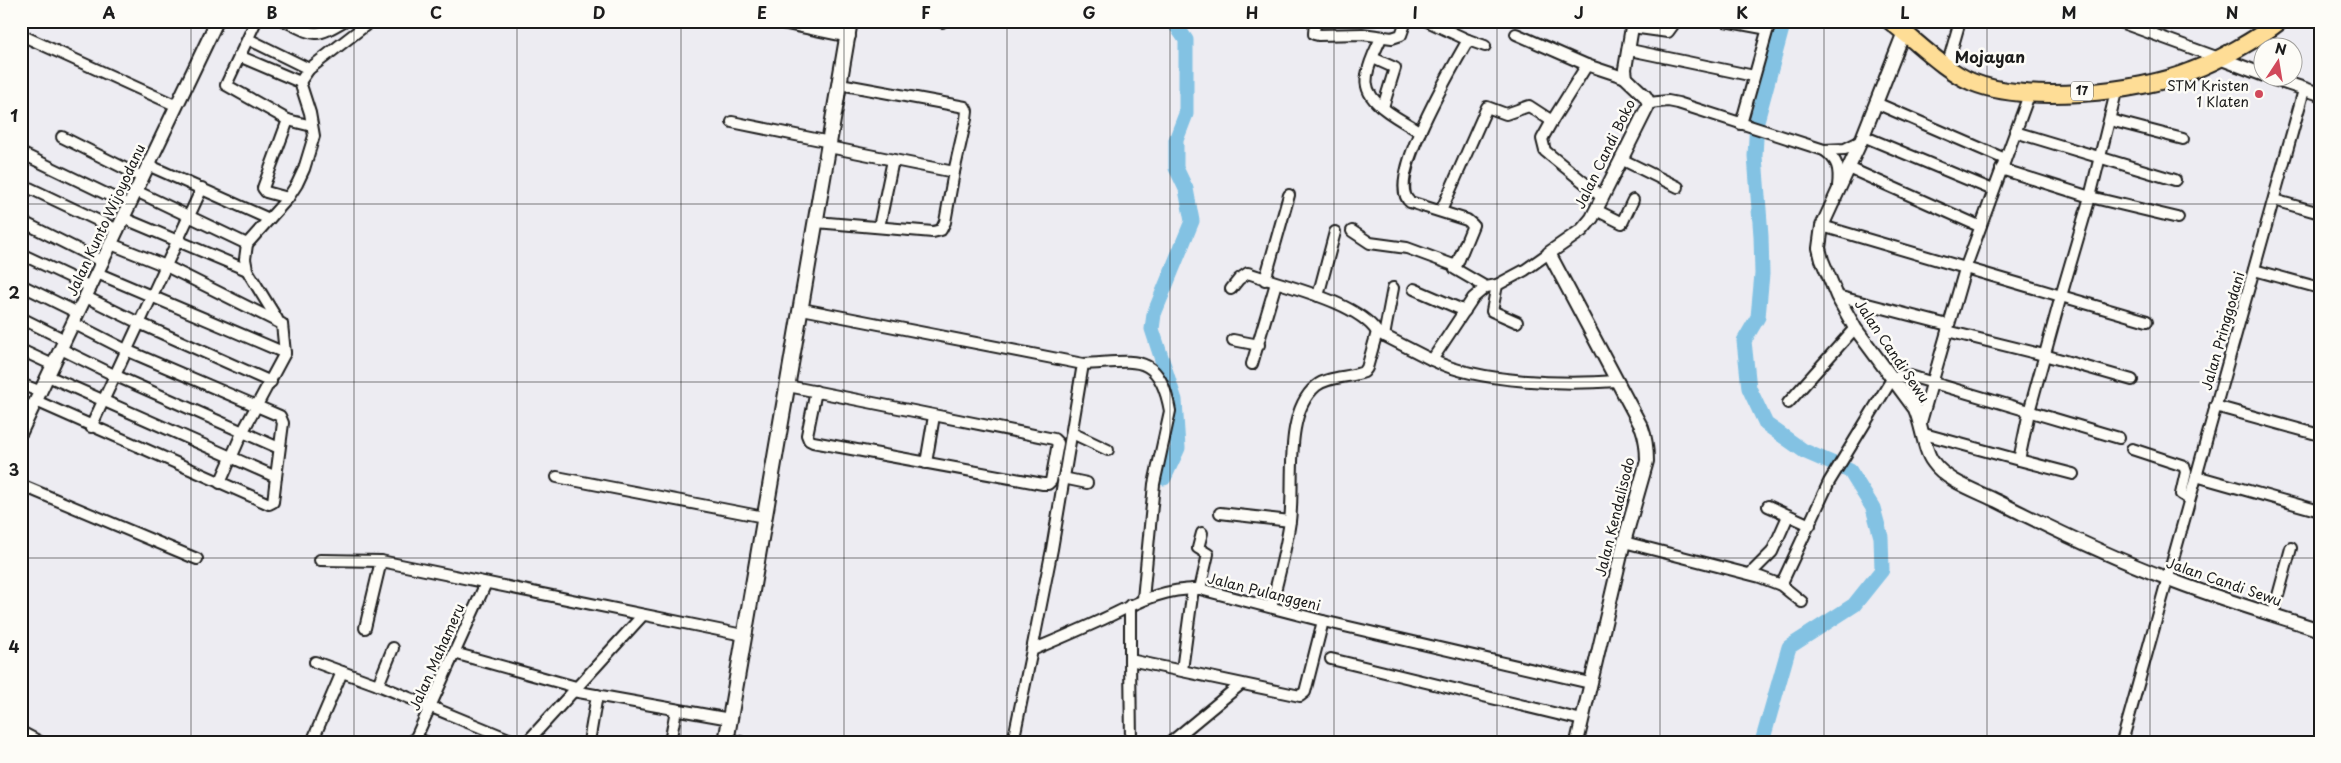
<svg xmlns="http://www.w3.org/2000/svg" width="2341" height="763" font-family="'Playpen Sans',sans-serif">
<style>
.lines{fill:none;stroke-linecap:round;stroke-linejoin:round}
.river{stroke:#83c2e3;stroke-width:15}
.minor-casing{stroke:#1c1c1c;stroke-width:14}
.tertiary-casing{stroke:#1c1c1c;stroke-width:16}
.secondary-casing{stroke:#1c1c1c;stroke-width:18}
.trunk-casing{stroke:#1c1c1c;stroke-width:20}
.minor{stroke:#fdfcf7;stroke-width:10}
.tertiary{stroke:#fdfcf7;stroke-width:12}
.secondary{stroke:#fdfcf7;stroke-width:14}
.trunk{stroke:#fedd96;stroke-width:16}
.grid{fill:none;stroke:#1c1c1c;stroke-width:1;stroke-opacity:0.55}
.poi-dot{fill:#d1495b;stroke:#fdfcf7;stroke-width:2}
.labels{text-anchor:middle;stroke-width:5;stroke-linejoin:round;paint-order:stroke}
.shield{fill:#fdfcf7;stroke:#605f5e;stroke-width:1}
.shield-label{font-size:12px;font-weight:bold;fill:#1c1c1c}
.poi-label{font-size:14px;fill:#1c1c1c;stroke:#fdfcf7;text-anchor:end}
.street-label{font-size:14px;fill:#1c1c1c;stroke:#fdfcf7}
.quarter-label{font-size:16px;font-weight:bold;fill:#1c1c1c;stroke:#fdfcf7}
.neatline{fill:none;stroke:#1c1c1c;stroke-width:2}
.grid-label{font-size:16px;text-anchor:middle;font-weight:bold;fill:#1c1c1c}
</style>
<rect width="100%" height="100%" fill="#edecf2"/>
<filter id="ink" filterUnits="userSpaceOnUse"><feTurbulence type="fractalNoise" baseFrequency=".02" numOctaves="2"/><feDisplacementMap in="SourceGraphic" scale="10" xChannelSelector="R" yChannelSelector="G"/><feConvolveMatrix kernelMatrix="1 2 1 2 8 2 1 2 1" color-interpolation-filters="sRGB"/></filter>
<g filter="url(#ink)">
<g class="lines">
<g class="river">
<path d="M1164 478 1178 448 1175 400 1152 329 1154 314 1192 221 1186 189 1176 168V140L1186 114V40L1173 21"/>
<path d="M1762 742 1789 647 1854 605 1882 570 1881 537 1873 508 1850 471 1804 451 1766 424 1749 388 1744 341 1758 317 1762 274 1761 236 1755 156 1757 121 1784 21"/>
</g>
<g class="minor-casing">
<g id="minor">
<path d="M256 21 226 85 288 120 312 126"/>
<path d="M285 21C315 36 315 38 344 21"/>
<path d="M1315 21 1314 34 1318 35 1362 34 1392 38 1401 35 1406 21"/>
<path d="M1427 21 1468 40C1454 65 1384 182 1410 202L1467 220 1473 225 1455 269 1486 287"/>
<path d="M1725 21 1768 29"/>
<path d="M2117 21 2219 58"/>
<path d="M942 22V21"/>
<path d="M1632 27 1668 32 1676 21"/>
<path d="M1516 34 1587 65 1626 78"/>
<path d="M21 35 177 106"/>
<path d="M1381 38C1376 49 1369 62 1367 75 1361 103 1400 118 1420 132"/>
<path d="M248 39 309 69"/>
<path d="M1468 40 1485 46"/>
<path d="M1630 50 1754 76"/>
<path d="M1373 58 1395 68 1383 107"/>
<path d="M1947 66 1960 21"/>
<path d="M300 82 309 69 371 21"/>
<path d="M840 84 965 107 967 111 966 119 954 172"/>
<path d="M1649 103 1668 101 1678 103 1824 150 1845 149 1861 141"/>
<path d="M1876 103 2005 159"/>
<path d="M2110 120 2183 139"/>
<path d="M1552 121 1542 139 1545 151 1602 197"/>
<path d="M732 122 830 142"/>
<path d="M1741 124 1770 21"/>
<path d="M2015 132 2175 180"/>
<path d="M1863 136 1993 190"/>
<path d="M62 137 142 177"/>
<path d="M1824 150C1838 160 1840 169 1838 186"/>
<path d="M21 153 129 205"/>
<path d="M1621 159 1678 187"/>
<path d="M148 165 269 219"/>
<path d="M1849 168 1979 226"/>
<path d="M2001 169 2090 197 2178 218"/>
<path d="M21 184 118 230"/>
<path d="M136 191 247 244 288 198 297 184 304 169 314 136 310 113 300 82 239 56"/>
<path d="M288 198 266 192 263 188 288 120"/>
<path d="M2274 200 2320 213"/>
<path d="M1596 210 1622 223 1633 200"/>
<path d="M1441 211 1487 107 1506 114 1529 106 1552 121 1587 65"/>
<path d="M123 218 247 270"/>
<path d="M21 221 103 262"/>
<path d="M816 222 933 232 941 230 945 222 954 172 829 147"/>
<path d="M1822 226 2061 296 2090 197 2117 88"/>
<path d="M879 227 893 160"/>
<path d="M1352 231 1370 243 1407 248 1456 266"/>
<path d="M111 244 166 266 282 324 285 353 242 433 220 483"/>
<path d="M247 244 245 259 247 270 277 319"/>
<path d="M21 254 91 287"/>
<path d="M2254 270 2320 288"/>
<path d="M97 273 285 353"/>
<path d="M1265 280 1289 195"/>
<path d="M21 285 78 313"/>
<path d="M1497 285 1492 311 1517 322"/>
<path d="M1231 289 1239 279 1248 273C1283 286 1357 301 1377 332"/>
<path d="M1414 289 1465 311"/>
<path d="M1318 296 1335 232"/>
<path d="M1837 296 1948 325"/>
<path d="M86 297 139 323 271 382"/>
<path d="M802 309 1083 364 1052 549 1032 650"/>
<path d="M21 318 65 340"/>
<path d="M1947 331 2044 355 2132 380"/>
<path d="M1384 336 1393 288"/>
<path d="M1233 340 1259 345"/>
<path d="M61 349 114 375 279 448"/>
<path d="M21 350 53 365"/>
<path d="M1432 360C1479 383 1564 385 1617 381"/>
<path d="M1083 364C1134 362 1159 350 1170 411L1154 484 1143 599"/>
<path d="M1252 364 1276 283"/>
<path d="M48 376 276 477 283 423 280 416 126 350 73 323"/>
<path d="M21 384 41 392"/>
<path d="M788 386C877 403 965 422 1054 439L1058 443 1051 481 1048 484H1043L813 442 809 440 807 435 816 391"/>
<path d="M36 401 269 504 273 502 276 477"/>
<path d="M21 402 33 408"/>
<path d="M1788 403 1855 328"/>
<path d="M2215 406 2320 435"/>
<path d="M1921 422 1965 269 2029 95"/>
<path d="M91 427 202 188"/>
<path d="M1072 433 1108 450"/>
<path d="M1924 434 2019 460 2029 412 2061 296 2147 321"/>
<path d="M2132 449 2184 466 2186 472 2181 494 2189 499"/>
<path d="M2019 460 2073 474"/>
<path d="M926 463 934 416"/>
<path d="M2196 476 2320 511"/>
<path d="M557 477 764 517"/>
<path d="M1063 478 1087 483"/>
<path d="M21 485 197 559"/>
<path d="M1768 506 1810 525"/>
<path d="M1220 513 1290 521"/>
<path d="M1624 542 1760 577 1781 585 1802 602"/>
<path d="M320 560 381 561 743 635"/>
<path d="M1750 574 1772 552 1788 516"/>
<path d="M1781 585 1829 482 1892 379 1900 376H1910L2119 438"/>
<path d="M1200 589 1208 554 1198 548 1202 533"/>
<path d="M1130 605V660L1300 696 1305 692 1323 621"/>
<path d="M1271 607C1278 579 1286 550 1290 521 1295 482 1283 414 1316 386 1328 376 1349 378 1364 372L1367 368 1377 332 1432 360 1473 298 1486 287 1497 285 1525 270 1549 253"/>
<path d="M2273 614 2291 548"/>
<path d="M365 628 381 561"/>
<path d="M454 653 576 687"/>
<path d="M1331 659 1582 720"/>
<path d="M1130 660 1131 742"/>
<path d="M315 662 378 685 516 742"/>
<path d="M1182 670 1193 589"/>
<path d="M378 685 393 648"/>
<path d="M573 691 730 719"/>
<path d="M21 732 40 742"/>
<path d="M415 738 426 742"/>
<path d="M726 739 741 742"/>
<path d="M312 742 342 672"/>
<path d="M414 742 486 583"/>
<path d="M527 742 643 615"/>
<path d="M589 742 597 695"/>
<path d="M670 742 676 710"/>
<path d="M1013 742 1032 650C1054 641 1077 631 1099 621 1134 605 1160 588 1200 589L1323 621 1590 683"/>
<path d="M1171 742 1241 684"/>
<path d="M2122 742 2304 90"/>
</g>
</g>
<g class="tertiary-casing">
<g id="tertiary">
<path d="M777 21 849 36"/>
<path d="M1904 32 1861 141 1822 226 1819 248 1822 260 1837 296 1855 328 1915 409C1922 425 1924 451 1933 462 1946 481 1977 491 1997 501 2052 529 2108 556 2166 578 2216 598 2268 613 2320 630"/>
<path d="M2219 58 2264 75"/>
<path d="M2271 78 2320 94"/>
<path d="M21 432 217 21"/>
<path d="M1577 742 1624 542 1647 461C1647 449 1646 439 1642 428L1549 253 1582 230 1592 218 1647 108 1649 103 1645 96 1626 78 1625 69 1633 21"/>
</g>
</g>
<g class="secondary-casing">
<path id="secondary" d="M726 742 850 21"/>
</g>
<g class="trunk-casing">
<path id="trunk" d="M1890 21C1914 39 1945 71 1972 82 2025 104 2138 93 2191 71 2218 61 2257 39 2280 21"/>
</g>
<use href="#minor" class="minor"/>
<use href="#tertiary" class="tertiary"/>
<use href="#secondary" class="secondary"/>
<use href="#trunk" class="trunk"/>
</g>
</g>
<path class="grid" d="M191 21V742M354 21V742M517 21V742M681 21V742M844 21V742M1007 21V742M1170 21V742M1334 21V742M1497 21V742M1660 21V742M1824 21V742M1987 21V742M2150 21V742M21 204H2320M21 382H2320M21 558H2320"/>
<circle class="poi-dot" cx="2259" cy="94" r="5"/>
<g class="labels">
<rect class="shield" x="2071" y="81.5" width="22" height="19" rx="4"/>
<g class="shield-label">
<text x="2082" y="95">17</text>
</g>
<g class="poi-label">
<text x="2249" y="91">STM Kristen<tspan x="2249" dy="16">1 Klaten</tspan></text>
</g>
<g class="street-label">
<text transform="translate(1605 154) rotate(-64)" y="5">Jalan Candi Boko</text>
<text transform="translate(106 220) rotate(-65)" y="5">Jalan Kunto Wijoyodanu</text>
<text transform="translate(2223 331) rotate(-74)" y="5">Jalan Pringgodani</text>
<text transform="translate(1892 351) rotate(56)" y="5">Jalan Candi Sewu</text>
<text transform="translate(1615 517) rotate(-76)" y="5">Jalan Kendalisodo</text>
<text transform="translate(2224 582) rotate(19)" y="5">Jalan Candi Sewu</text>
<text transform="translate(1264 592) rotate(14)" y="5">Jalan Pulanggeni</text>
<text transform="translate(437 657) rotate(-66)" y="5">Jalan Mahameru</text>
</g>
<g class="quarter-label">
<text x="1990" y="63">Mojayan</text>
</g>
</g>
<rect width="2341" height="763" fill="none" stroke="#fdfcf7" stroke-width="55"/>
<g transform="translate(2278 62) rotate(12)"><circle r="24" fill="#fdfcf7" stroke="#a3a29f"/>
<path d="M0-4L9 19L0 12L-9 19Z" fill="#d1495b"/>
<text y="-8" font-size="14" font-weight="bold" text-anchor="middle" fill="#1c1c1c">N</text>
</g>
<rect x="28" y="28" width="2286" height="708" class="neatline"/>
<g class="grid-label">
<text x="109" y="19">A</text>
<text x="272" y="19">B</text>
<text x="436" y="19">C</text>
<text x="599" y="19">D</text>
<text x="762" y="19">E</text>
<text x="926" y="19">F</text>
<text x="1089" y="19">G</text>
<text x="1252" y="19">H</text>
<text x="1415" y="19">I</text>
<text x="1579" y="19">J</text>
<text x="1742" y="19">K</text>
<text x="1905" y="19">L</text>
<text x="2069" y="19">M</text>
<text x="2232" y="19">N</text>
<text x="14" y="122">1</text>
<text x="14" y="299">2</text>
<text x="14" y="476">3</text>
<text x="14" y="653">4</text>
</g>
</svg>
